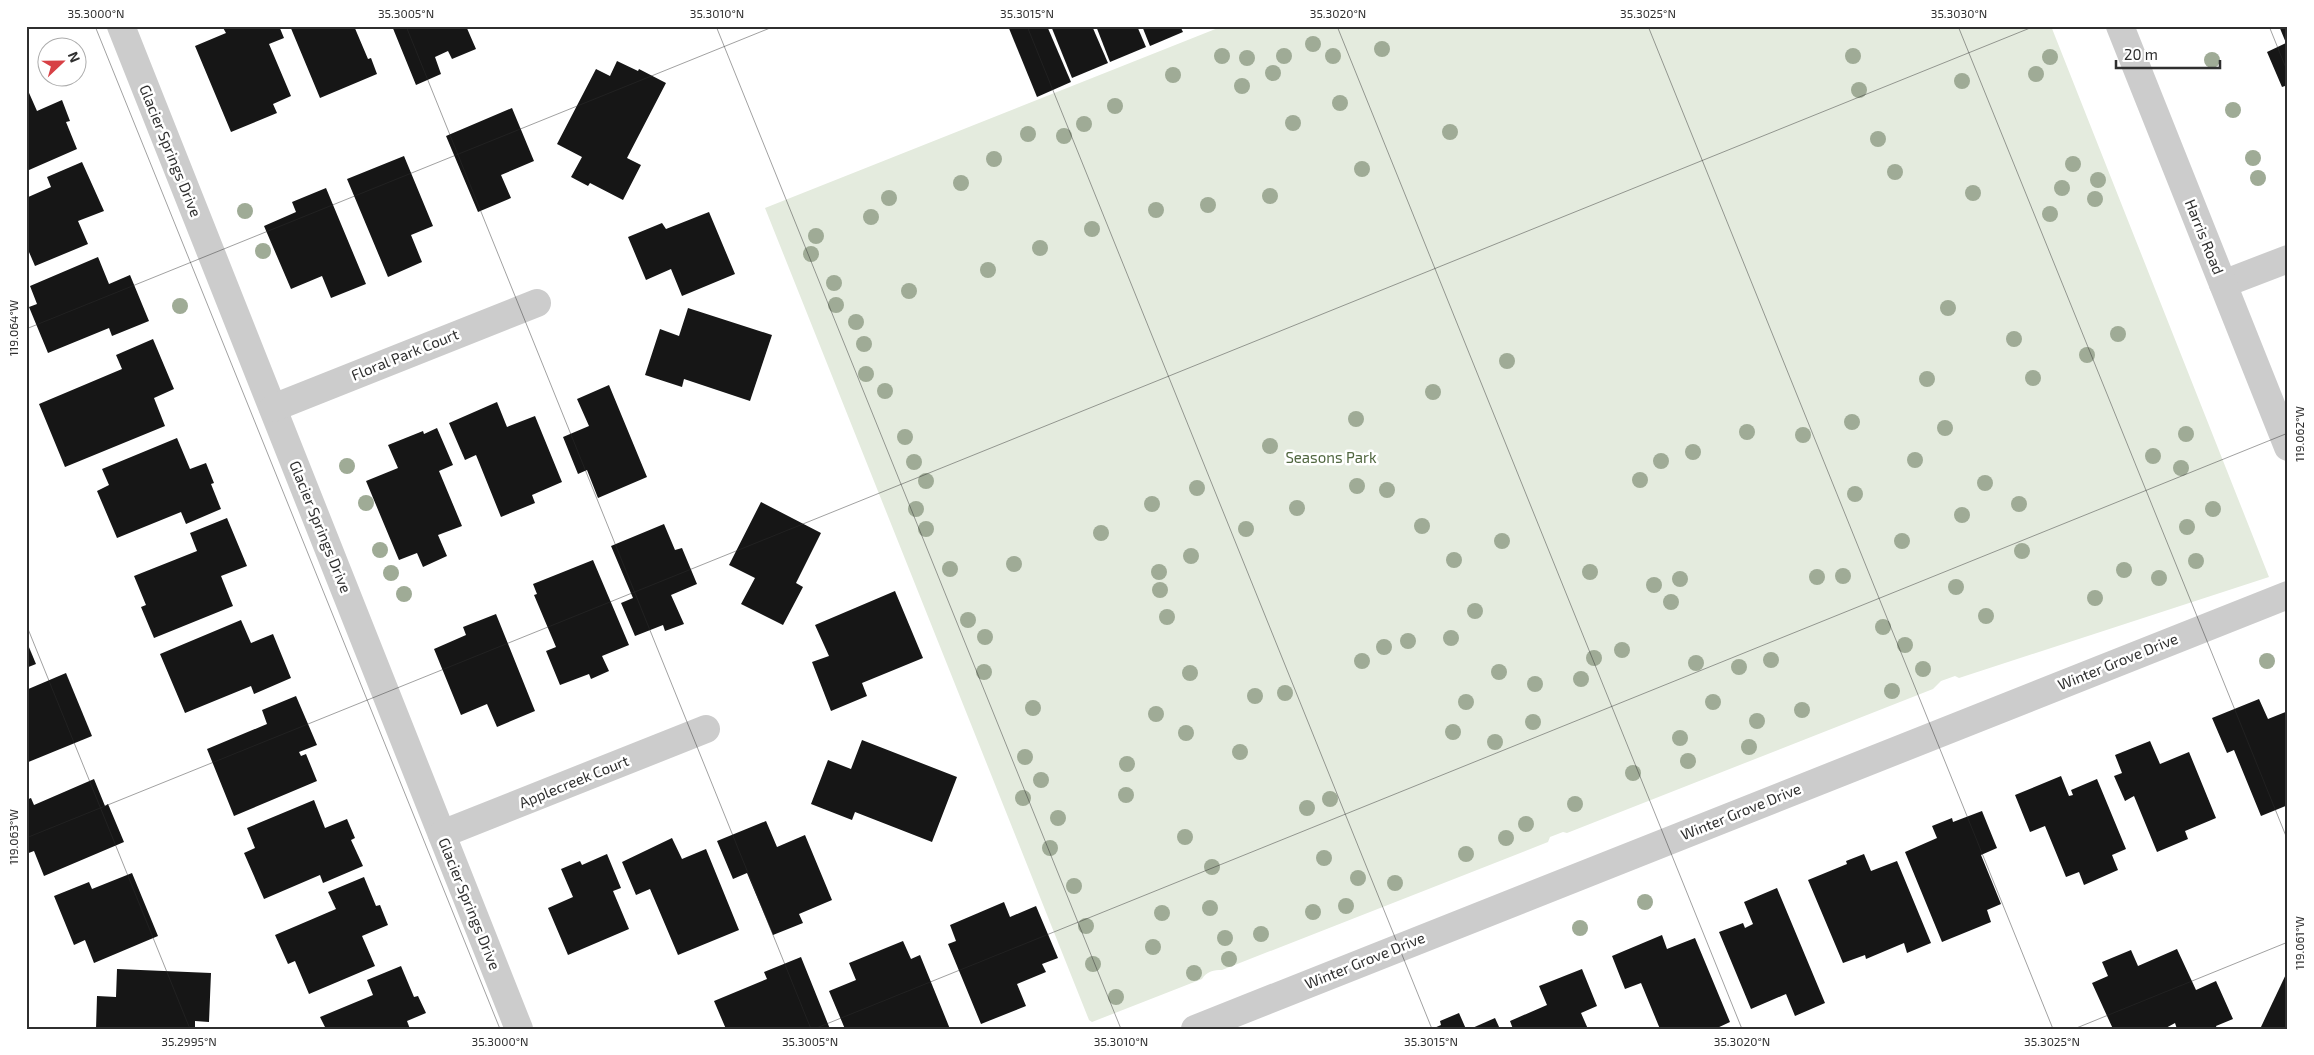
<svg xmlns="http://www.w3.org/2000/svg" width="2314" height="1055" font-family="'Exo 2',sans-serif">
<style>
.green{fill:#e4ebde}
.building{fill:#161616}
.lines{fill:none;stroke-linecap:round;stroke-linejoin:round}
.minor{stroke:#ccc;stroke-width:28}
.tertiary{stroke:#ccc;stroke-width:28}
.tree{fill:#9fab96}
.ticks{fill:none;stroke:#2f2f2f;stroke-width:1;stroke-opacity:0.45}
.labels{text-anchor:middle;stroke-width:5;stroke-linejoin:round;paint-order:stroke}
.street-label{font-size:15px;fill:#2f2f2f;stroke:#fff}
.park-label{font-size:15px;fill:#516740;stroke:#fff}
.neatline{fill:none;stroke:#2f2f2f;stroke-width:2}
.ticks-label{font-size:12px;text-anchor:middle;fill:#2f2f2f}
</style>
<rect width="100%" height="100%" fill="#fff"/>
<path class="green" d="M1223 26H2051L2269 577 1959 678 1955 676 1941 681 1933 689 1567 833 1563 832 1550 837 1548 842 1222 970C1214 970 1207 971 1202 979L1092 1022 1089 1020 765 208Z"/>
<g class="building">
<path d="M222 26H279L284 38 269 44 291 96 273 104 277 113 231 132 195 46 226 33Z"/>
<path d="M290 26H354L368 59 371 58 377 74 320 98Z"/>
<path d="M392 26H466L476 49 452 59 448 51 435 57 441 74 416 85Z"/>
<path d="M1008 26H1047L1071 82 1037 97Z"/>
<path d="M1051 26H1092L1108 63 1072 78Z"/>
<path d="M1096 26H1137L1146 47 1110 62Z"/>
<path d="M1142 26H1180L1183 32 1150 46Z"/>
<path d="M2279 26H2288V85L2282 87 2267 52 2286 43Z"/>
<path d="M617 61 638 71 639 69 666 83 627 158 641 165 623 200 590 183 588 186 571 177 582 157 557 144 596 69 610 76Z"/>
<path d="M26 86 37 111 62 100 70 121 66 122 77 149 29 170 26 164Z"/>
<path d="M512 108 534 161 501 175 511 198 478 212 446 136Z"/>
<path d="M404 156 433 226 411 235 422 262 388 277 347 179Z"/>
<path d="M82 162 104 211 78 221 88 244 35 266 26 245V198L51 187 47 177Z"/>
<path d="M326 188 366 284 331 298 322 276 291 289 264 226 296 212 292 202Z"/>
<path d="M709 212 735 274 682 296 671 269 646 280 628 237 662 223 666 229Z"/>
<path d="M98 257 109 284 130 275 149 321 112 336 109 328 48 353 29 307 37 304 30 286Z"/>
<path d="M688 308 772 335 750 401 684 379 682 387 645 375 660 329 679 336Z"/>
<path d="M153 339 174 389 154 398 165 426 65 467 39 404 122 369 116 355Z"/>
<path d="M609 385 647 477 598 498 587 470 578 474 563 437 589 426 577 399Z"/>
<path d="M497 402 507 427 535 416 562 482 532 495 535 503 501 517 476 455 465 460 449 423Z"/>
<path d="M437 428 453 465 439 471 462 526 438 535 447 556 423 567 417 553 399 560 366 481 398 468 388 445 423 431 424 434Z"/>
<path d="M177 438 190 469 206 463 214 483 211 484 221 509 186 524 181 512 117 538 97 491 109 485 102 469Z"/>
<path d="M761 502 821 533 796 583 803 587 783 625 741 604 755 578 729 565Z"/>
<path d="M227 518 247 566 221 576 233 606 154 638 141 607 146 605 134 576 197 551 190 533Z"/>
<path d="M664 524 675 550 682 548 697 584 671 595 684 624 665 631 663 625 635 636 621 603 633 598 611 546Z"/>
<path d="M593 560 629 645 602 656 609 671 591 679 589 674 560 685 546 651 556 647 534 595 537 594 533 584Z"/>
<path d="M895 591 923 658 862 683 867 696 831 711 812 662 829 656 815 625Z"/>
<path d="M496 614 535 711 497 727 487 704 461 715 434 649 466 635 463 627Z"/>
<path d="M241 620 251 643 273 634 291 678 254 694 251 686 185 713 160 654Z"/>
<path d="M26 640 36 664 26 668Z"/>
<path d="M66 673 92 736 26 763V690Z"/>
<path d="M296 696 317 745 299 752 301 756 306 754 317 781 234 816 207 749 267 724 262 710Z"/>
<path d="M2259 699 2268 719 2288 711V805L2261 816 2234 750 2227 753 2212 718Z"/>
<path d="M862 740 957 777 932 842 855 812 852 820 811 804 828 760 851 769Z"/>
<path d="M2150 741 2160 764 2189 752 2216 818 2185 831 2188 839 2157 852 2134 796 2125 801 2114 776 2122 773 2115 755Z"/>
<path d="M2061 776 2069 796 2073 795 2071 790 2097 779 2126 849 2112 855 2118 870 2084 885 2079 872 2066 877 2045 826 2030 832 2015 795Z"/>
<path d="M94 779 105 806 108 804 124 842 44 876 34 851 26 854V800L31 798 34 805Z"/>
<path d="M314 800 325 828 347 819 355 838 351 840 363 866 323 883 320 875 264 899 244 853 255 848 247 828Z"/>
<path d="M1982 811 1997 848 1981 855 2001 904 1987 910 1991 922 1942 942 1905 852 1937 838 1932 826 1952 818 1953 822Z"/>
<path d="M766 821 777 847 805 835 832 900 799 914 803 923 773 935 747 873 733 879 717 841Z"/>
<path d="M672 838 682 859 706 849 739 930 678 955 650 889 636 895 622 862Z"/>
<path d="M607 854 621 888 613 891 629 929 568 955 548 908 573 897 561 869 580 861 582 865Z"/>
<path d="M1864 854 1871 871 1897 861 1931 943 1907 953 1904 943 1866 959 1865 955 1843 963 1808 880 1847 864 1846 861Z"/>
<path d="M132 873 158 936 94 963 85 940 74 945 54 896 89 882 92 889Z"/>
<path d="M364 877 376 906 380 905 388 925 362 936 375 966 309 994 295 961 288 964 275 935 336 909 328 892Z"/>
<path d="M1777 888 1825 1003 1795 1016 1786 994 1751 1009 1719 932 1743 923 1745 928 1753 924 1744 902Z"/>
<path d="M1004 902 1010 917 1036 906 1058 958 1042 964 1046 972 1017 984 1026 1006 981 1024 948 944 956 941 950 925Z"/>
<path d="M1662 935 1667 949 1695 938 1730 1022 1715 1029H1660L1641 983 1625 989 1612 956Z"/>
<path d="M903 941 911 959 920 955 950 1029H845L829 991 856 980 849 963Z"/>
<path d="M2177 949 2196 990 2216 981 2233 1019 2216 1026 2217 1029H2177L2175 1023 2164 1029H2113L2092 983 2108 976 2102 962 2131 950 2138 966Z"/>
<path d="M801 957 830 1029H726L714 1001 767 979 764 972Z"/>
<path d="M401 966 414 997 418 996 426 1013 407 1021 410 1029H326L320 1017 373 995 367 980Z"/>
<path d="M117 969 211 973 209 1022 195 1021V1029H96L97 996 116 997Z"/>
<path d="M1582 969 1597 1006 1581 1013 1588 1029H1513L1510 1021 1547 1005 1539 986Z"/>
<path d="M2288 970V1029H2260Z"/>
<path d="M1459 1013 1466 1029H1432L1441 1025 1440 1021Z"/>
<path d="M1495 1018 1500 1029H1470Z"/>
</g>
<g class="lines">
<g class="minor">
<path d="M121 26 519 1029"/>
<path d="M2223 284 2288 259"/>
<path d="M273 408 537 303"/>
<path d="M442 834 706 729"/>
<path d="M1195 1029 2288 595"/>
</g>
<path class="tertiary" d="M2120 26 2288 447"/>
</g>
<g class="tree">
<circle cx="1313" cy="44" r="8"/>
<circle cx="1382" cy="49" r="8"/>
<circle cx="1222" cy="56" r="8"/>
<circle cx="1284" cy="56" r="8"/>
<circle cx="1333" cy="56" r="8"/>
<circle cx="1853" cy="56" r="8"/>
<circle cx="2050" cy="57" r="8"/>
<circle cx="1247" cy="58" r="8"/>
<circle cx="2212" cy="60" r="8"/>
<circle cx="1273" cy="73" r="8"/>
<circle cx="2036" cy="74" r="8"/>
<circle cx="1173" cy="75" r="8"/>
<circle cx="1962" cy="81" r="8"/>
<circle cx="1242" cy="86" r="8"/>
<circle cx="1859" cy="90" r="8"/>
<circle cx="1340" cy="103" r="8"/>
<circle cx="1115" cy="106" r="8"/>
<circle cx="2233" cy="110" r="8"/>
<circle cx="1293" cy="123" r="8"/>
<circle cx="1084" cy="124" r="8"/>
<circle cx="1450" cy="132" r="8"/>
<circle cx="1028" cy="134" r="8"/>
<circle cx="1064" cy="136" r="8"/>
<circle cx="1878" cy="139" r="8"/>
<circle cx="2253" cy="158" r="8"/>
<circle cx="994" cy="159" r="8"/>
<circle cx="2073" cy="164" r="8"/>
<circle cx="1362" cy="169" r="8"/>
<circle cx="1895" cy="172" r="8"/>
<circle cx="2258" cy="178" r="8"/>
<circle cx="2098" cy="180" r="8"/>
<circle cx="961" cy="183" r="8"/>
<circle cx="2062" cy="188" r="8"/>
<circle cx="1973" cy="193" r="8"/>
<circle cx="1270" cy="196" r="8"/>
<circle cx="889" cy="198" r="8"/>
<circle cx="2095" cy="199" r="8"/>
<circle cx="1208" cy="205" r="8"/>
<circle cx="1156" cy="210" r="8"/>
<circle cx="245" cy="211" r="8"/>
<circle cx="2050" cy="214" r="8"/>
<circle cx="871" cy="217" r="8"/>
<circle cx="1092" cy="229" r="8"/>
<circle cx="816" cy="236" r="8"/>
<circle cx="1040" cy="248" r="8"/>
<circle cx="263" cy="251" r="8"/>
<circle cx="811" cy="254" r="8"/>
<circle cx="988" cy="270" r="8"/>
<circle cx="834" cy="283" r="8"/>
<circle cx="909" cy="291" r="8"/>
<circle cx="836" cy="305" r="8"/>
<circle cx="180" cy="306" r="8"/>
<circle cx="1948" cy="308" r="8"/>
<circle cx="856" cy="322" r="8"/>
<circle cx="2118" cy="334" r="8"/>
<circle cx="2014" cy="339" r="8"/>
<circle cx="864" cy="344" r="8"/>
<circle cx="2087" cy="355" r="8"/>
<circle cx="1507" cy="361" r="8"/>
<circle cx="866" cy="374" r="8"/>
<circle cx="2033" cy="378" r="8"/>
<circle cx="1927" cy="379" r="8"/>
<circle cx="885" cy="391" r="8"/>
<circle cx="1433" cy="392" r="8"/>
<circle cx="1356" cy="419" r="8"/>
<circle cx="1852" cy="422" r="8"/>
<circle cx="1945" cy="428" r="8"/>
<circle cx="1747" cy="432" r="8"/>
<circle cx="2186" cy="434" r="8"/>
<circle cx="1803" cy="435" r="8"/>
<circle cx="905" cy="437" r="8"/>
<circle cx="1270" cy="446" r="8"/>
<circle cx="1693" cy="452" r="8"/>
<circle cx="2153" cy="456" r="8"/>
<circle cx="1915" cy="460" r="8"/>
<circle cx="1661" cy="461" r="8"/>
<circle cx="914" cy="462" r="8"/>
<circle cx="347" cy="466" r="8"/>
<circle cx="2181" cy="468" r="8"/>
<circle cx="1640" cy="480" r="8"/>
<circle cx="926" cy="481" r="8"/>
<circle cx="1985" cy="483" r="8"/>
<circle cx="1357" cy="486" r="8"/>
<circle cx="1197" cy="488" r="8"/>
<circle cx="1387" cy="490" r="8"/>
<circle cx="1855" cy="494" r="8"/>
<circle cx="366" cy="503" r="8"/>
<circle cx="1152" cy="504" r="8"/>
<circle cx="2019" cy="504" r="8"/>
<circle cx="1297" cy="508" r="8"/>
<circle cx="916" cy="509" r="8"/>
<circle cx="2213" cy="509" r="8"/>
<circle cx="1962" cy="515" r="8"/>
<circle cx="1422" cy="526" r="8"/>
<circle cx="2187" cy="527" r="8"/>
<circle cx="926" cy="529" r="8"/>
<circle cx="1246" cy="529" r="8"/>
<circle cx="1101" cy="533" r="8"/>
<circle cx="1502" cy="541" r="8"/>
<circle cx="1902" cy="541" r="8"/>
<circle cx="380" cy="550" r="8"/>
<circle cx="2022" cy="551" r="8"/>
<circle cx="1191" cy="556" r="8"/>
<circle cx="1454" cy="560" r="8"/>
<circle cx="2196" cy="561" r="8"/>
<circle cx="1014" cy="564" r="8"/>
<circle cx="950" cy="569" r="8"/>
<circle cx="2124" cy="570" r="8"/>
<circle cx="1159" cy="572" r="8"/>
<circle cx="1590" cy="572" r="8"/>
<circle cx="391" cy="573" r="8"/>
<circle cx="1843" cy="576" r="8"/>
<circle cx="1817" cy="577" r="8"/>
<circle cx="2159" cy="578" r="8"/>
<circle cx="1680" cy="579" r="8"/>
<circle cx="1654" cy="585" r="8"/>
<circle cx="1956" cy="587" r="8"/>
<circle cx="1160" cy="590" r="8"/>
<circle cx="404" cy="594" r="8"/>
<circle cx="2095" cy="598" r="8"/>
<circle cx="1671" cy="602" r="8"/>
<circle cx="1475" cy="611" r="8"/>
<circle cx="1986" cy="616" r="8"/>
<circle cx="1167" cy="617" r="8"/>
<circle cx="968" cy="620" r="8"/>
<circle cx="1883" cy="627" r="8"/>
<circle cx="985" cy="637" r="8"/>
<circle cx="1451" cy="638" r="8"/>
<circle cx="1408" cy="641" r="8"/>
<circle cx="1905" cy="645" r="8"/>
<circle cx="1384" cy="647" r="8"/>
<circle cx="1622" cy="650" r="8"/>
<circle cx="1594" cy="658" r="8"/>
<circle cx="1771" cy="660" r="8"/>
<circle cx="1362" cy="661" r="8"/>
<circle cx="2267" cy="661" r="8"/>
<circle cx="1696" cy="663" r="8"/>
<circle cx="1739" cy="667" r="8"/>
<circle cx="1923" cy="669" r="8"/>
<circle cx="984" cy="672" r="8"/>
<circle cx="1499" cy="672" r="8"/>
<circle cx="1190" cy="673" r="8"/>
<circle cx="1581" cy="679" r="8"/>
<circle cx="1535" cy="684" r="8"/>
<circle cx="1892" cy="691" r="8"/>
<circle cx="1285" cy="693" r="8"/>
<circle cx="1255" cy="696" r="8"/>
<circle cx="1466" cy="702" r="8"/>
<circle cx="1713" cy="702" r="8"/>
<circle cx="1033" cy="708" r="8"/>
<circle cx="1802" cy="710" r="8"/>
<circle cx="1156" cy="714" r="8"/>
<circle cx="1757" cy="721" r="8"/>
<circle cx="1533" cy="722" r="8"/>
<circle cx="1453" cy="732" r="8"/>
<circle cx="1186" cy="733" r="8"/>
<circle cx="1680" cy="738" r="8"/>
<circle cx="1495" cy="742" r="8"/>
<circle cx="1749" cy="747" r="8"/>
<circle cx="1240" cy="752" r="8"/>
<circle cx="1025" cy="757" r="8"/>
<circle cx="1688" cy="761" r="8"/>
<circle cx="1127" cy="764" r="8"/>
<circle cx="1633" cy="773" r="8"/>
<circle cx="1041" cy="780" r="8"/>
<circle cx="1126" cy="795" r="8"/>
<circle cx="1023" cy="798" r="8"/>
<circle cx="1330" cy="799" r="8"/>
<circle cx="1575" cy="804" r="8"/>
<circle cx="1307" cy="808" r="8"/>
<circle cx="1058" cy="818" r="8"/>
<circle cx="1526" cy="824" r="8"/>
<circle cx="1185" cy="837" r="8"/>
<circle cx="1506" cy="838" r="8"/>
<circle cx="1050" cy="848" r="8"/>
<circle cx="1466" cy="854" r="8"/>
<circle cx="1324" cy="858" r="8"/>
<circle cx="1212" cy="867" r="8"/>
<circle cx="1358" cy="878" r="8"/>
<circle cx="1395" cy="883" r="8"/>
<circle cx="1074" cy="886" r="8"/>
<circle cx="1645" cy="902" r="8"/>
<circle cx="1346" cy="906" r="8"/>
<circle cx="1210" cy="908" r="8"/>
<circle cx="1313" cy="912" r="8"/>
<circle cx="1162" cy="913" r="8"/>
<circle cx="1086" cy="926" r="8"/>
<circle cx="1580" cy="928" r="8"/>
<circle cx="1261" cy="934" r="8"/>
<circle cx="1225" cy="938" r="8"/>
<circle cx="1153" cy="947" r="8"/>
<circle cx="1229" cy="959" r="8"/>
<circle cx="1093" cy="964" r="8"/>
<circle cx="1194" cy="973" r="8"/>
<circle cx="1116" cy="997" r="8"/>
</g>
<path class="ticks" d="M95 26 500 1029M406 26 811 1029M716 26 1121 1029M1027 26 1432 1029M1337 26 1742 1029M1648 26 2053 1029M1958 26 2288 841M2269 26 2288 73M26 329 775 26M26 624 190 1029M26 838 2035 26M814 1029 2288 433M2074 1029 2288 942"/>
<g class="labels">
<g class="street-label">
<text transform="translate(170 151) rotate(68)" y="5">Glacier Springs Drive</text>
<text transform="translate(2204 237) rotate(68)" y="5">Harris Road</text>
<text transform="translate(405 355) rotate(-22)" y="5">Floral Park Court</text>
<text transform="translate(320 527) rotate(68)" y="5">Glacier Springs Drive</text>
<text transform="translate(2118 662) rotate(-22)" y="5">Winter Grove Drive</text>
<text transform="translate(574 782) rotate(-22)" y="5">Applecreek Court</text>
<text transform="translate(1741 812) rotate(-22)" y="5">Winter Grove Drive</text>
<text transform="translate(469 904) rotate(68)" y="5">Glacier Springs Drive</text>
<text transform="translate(1365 961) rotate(-22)" y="5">Winter Grove Drive</text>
</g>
<g class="park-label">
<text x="1331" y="463">Seasons Park</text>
</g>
</g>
<rect width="2314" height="1055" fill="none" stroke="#ffffff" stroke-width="55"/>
<g transform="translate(62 62) rotate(68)"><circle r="24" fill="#ffffff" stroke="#acacac"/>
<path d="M0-4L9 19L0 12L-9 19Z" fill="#d74045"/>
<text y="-8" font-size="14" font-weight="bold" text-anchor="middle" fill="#2f2f2f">N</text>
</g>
<path d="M2116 60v8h104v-8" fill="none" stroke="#2f2f2f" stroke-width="2.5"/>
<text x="2124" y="60" font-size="15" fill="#2f2f2f" stroke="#ffffff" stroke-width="4" paint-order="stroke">20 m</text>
<rect x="28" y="28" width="2258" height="1000" class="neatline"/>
<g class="ticks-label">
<text x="96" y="18">35.3000°N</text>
<text x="406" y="18">35.3005°N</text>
<text x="717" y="18">35.3010°N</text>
<text x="1027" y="18">35.3015°N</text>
<text x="1338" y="18">35.3020°N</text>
<text x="1648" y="18">35.3025°N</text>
<text x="1959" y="18">35.3030°N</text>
<text transform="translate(14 328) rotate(-90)" y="4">119.064°W</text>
<text transform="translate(2300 434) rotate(-90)" y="4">119.062°W</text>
<text transform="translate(14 837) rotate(-90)" y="4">119.063°W</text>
<text transform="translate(2300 943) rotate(-90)" y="4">119.061°W</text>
<text x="189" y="1046">35.2995°N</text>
<text x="500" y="1046">35.3000°N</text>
<text x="810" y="1046">35.3005°N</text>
<text x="1121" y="1046">35.3010°N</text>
<text x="1431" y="1046">35.3015°N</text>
<text x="1742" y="1046">35.3020°N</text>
<text x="2052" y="1046">35.3025°N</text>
</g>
</svg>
